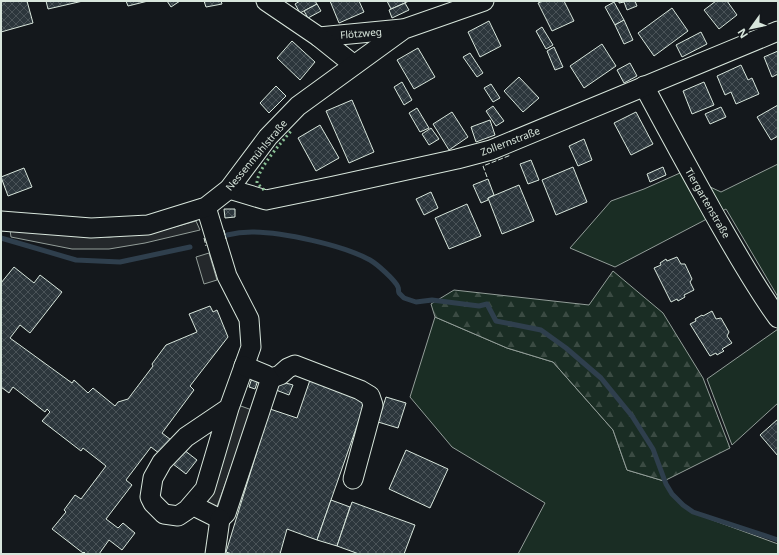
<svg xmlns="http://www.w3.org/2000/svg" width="779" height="555" font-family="'Noto Sans',sans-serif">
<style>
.green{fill:#1a2d24;stroke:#939e99}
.forest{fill:url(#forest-firs);stroke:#939e99}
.parking{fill:#24282b;stroke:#939e99}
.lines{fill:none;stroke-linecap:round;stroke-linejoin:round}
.stream{stroke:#2f3f4d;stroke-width:5}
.building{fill:url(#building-cross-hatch);stroke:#d8e6dc}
.minor-casing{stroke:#d8e6dc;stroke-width:21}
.minor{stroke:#14181c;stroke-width:19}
.hedge{stroke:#8ac095;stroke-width:3;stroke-dasharray:2 3;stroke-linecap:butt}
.fence{stroke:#d8e6dc;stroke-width:1;stroke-dasharray:5 2;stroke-linecap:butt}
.labels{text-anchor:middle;stroke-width:3;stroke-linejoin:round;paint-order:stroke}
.street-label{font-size:10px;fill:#d8e6dc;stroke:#14181c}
</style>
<defs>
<pattern id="forest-firs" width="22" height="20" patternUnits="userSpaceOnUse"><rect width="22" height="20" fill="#1a2d24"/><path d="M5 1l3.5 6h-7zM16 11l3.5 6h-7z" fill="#3b4b43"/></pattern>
<pattern id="building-cross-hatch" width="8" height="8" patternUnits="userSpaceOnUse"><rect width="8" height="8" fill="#2c363c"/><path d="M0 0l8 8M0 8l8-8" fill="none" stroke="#4a5358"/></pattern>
</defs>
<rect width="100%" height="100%" fill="#14181c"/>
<g class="green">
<path d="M778 164V297L726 209 615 267 570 248 611 201 644 189 680 173 721 192Z"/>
<path d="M435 317 507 348 553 362 613 430 627 470 664 481 673 496 699 515 778 544V554H518L545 503 452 447 410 397Z"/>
<path d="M778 329V403L732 445 707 379Z"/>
</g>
<path class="forest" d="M613 271 663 313 703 378 730 448 664 481 627 470 613 430 553 362 507 348 435 317 431 304 454 290 589 305Z"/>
<g class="parking">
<path d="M196 221 200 230 145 243 109 249H72L11 237 10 230 38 231 109 237 156 232Z"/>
<path d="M209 253 217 280 204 284 196 257Z"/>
<path d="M238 405 252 410 211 523 197 518Z"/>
</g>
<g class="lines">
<g class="stream">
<path d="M227 235C235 233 243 232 252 232 282 232 343 245 370 260 377 264 395 280 398 287 399 289 398 291 399 293L404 298 416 302 432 300 479 306 487 304 496 321 541 330 566 348 601 378 632 416 653 449 666 484 672 494 683 505 693 512 778 540"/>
<path d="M1 238 76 260 120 262 190 247"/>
</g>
</g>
<g class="building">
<path d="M1 1H27L33 23 1 32Z"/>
<path d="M46 1H83L48 9Z"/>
<path d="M126 1H148L128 6Z"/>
<path d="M167 1H180L171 7Z"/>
<path d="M204 1H221L222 4 206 7Z"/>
<path d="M300 1H315L317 4 300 13 295 4Z"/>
<path d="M330 1H359L364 12 339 23Z"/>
<path d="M387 1H409L391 9Z"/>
<path d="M543 1H564L574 21 552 31 538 3Z"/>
<path d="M619 1H635L637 6 627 10 624 2 619 3Z"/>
<path d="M716 1H727L737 15 719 29 704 10Z"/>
<path d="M614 2 624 20 615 25 605 7Z"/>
<path d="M405 3 409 10 392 18 389 10Z"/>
<path d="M317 4 321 11 308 18 304 11Z"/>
<path d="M672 8 688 31 654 56 638 33Z"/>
<path d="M624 20 633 40 624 44 615 25Z"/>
<path d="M489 21 501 46 480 57 468 32Z"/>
<path d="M542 27 553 45 546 49 536 31Z"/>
<path d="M701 32 707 44 682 57 676 45Z"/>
<path d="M292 41 315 62 300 80 277 58Z"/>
<path d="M602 44 616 66 584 88 570 66Z"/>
<path d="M554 47 563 67 555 70 547 51Z"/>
<path d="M418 48 435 77 414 89 397 60Z"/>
<path d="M778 51V74L772 77 764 57Z"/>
<path d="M470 53 483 73 477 77 463 57Z"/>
<path d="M630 63 637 76 624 83 617 70Z"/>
<path d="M741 65 748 80 752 78 759 94 736 104 731 92 725 95 717 76Z"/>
<path d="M519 77 539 98 523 112 504 91Z"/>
<path d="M402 82 412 100 404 105 394 87Z"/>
<path d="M704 82 714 105 692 114 683 91Z"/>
<path d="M491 84 500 98 493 102 484 88Z"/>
<path d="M276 86 286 96 269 113 260 103Z"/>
<path d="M352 100 374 152 349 163 326 111Z"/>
<path d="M778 105V136L771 140 757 117Z"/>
<path d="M493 106 504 121 496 126 486 111Z"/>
<path d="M721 107 726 117 710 124 705 114Z"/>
<path d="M417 108 429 128 420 132 409 113Z"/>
<path d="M452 112 468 137 449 150 433 124Z"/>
<path d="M636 112 653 144 631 155 614 123Z"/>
<path d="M490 120 495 135 476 142 471 127Z"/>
<path d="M320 125 339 158 316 171 298 138Z"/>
<path d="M431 128 439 139 429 145 422 134Z"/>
<path d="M584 139 592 160 578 166 569 146Z"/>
<path d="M531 160 539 180 528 184 520 164Z"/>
<path d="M573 167 587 202 556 215 542 180Z"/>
<path d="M663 167 666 175 650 182 647 174Z"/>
<path d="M24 168 32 187 8 196 1 177Z"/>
<path d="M488 179 494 195 488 198V200L481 203 473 185Z"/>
<path d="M519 185 534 221 502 234 488 198Z"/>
<path d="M431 192 438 208 424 215 416 199Z"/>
<path d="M467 204 481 236 449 249 435 218Z"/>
<path d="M224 209H235V217L225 218Z"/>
<path d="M677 257 681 264H685L692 279 690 282 694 290 684 295 685 297 678 301 677 299 671 302 654 268 661 265 660 263 666 259 667 261Z"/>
<path d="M14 267 34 283 40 275 62 292 30 333 20 325 10 338 72 383 74 380 88 393 93 388 115 406 118 402 128 399 153 366 152 364 166 345 197 332 189 314 210 306 213 312 217 310 228 337 190 386 194 390 162 433 197 460 186 474 151 447 126 480 132 485 106 519 118 528 123 523 135 533 122 550 109 540 99 554H86L84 552 83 553 52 529 66 512 64 510 75 495 81 499 106 466 83 448 81 451 42 421 50 412 47 409 45 412 13 387 9 393 1 387V283Z"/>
<path d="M712 311 716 319 721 318 729 332 727 336 732 343 722 349 724 351 717 355 716 353 710 356 690 324 696 321 695 319 702 315 703 316Z"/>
<path d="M253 375 259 377 255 389 249 387Z"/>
<path d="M310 380 366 400 317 540 287 529 280 554H232L226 552 270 409 297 418Z"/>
<path d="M279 381 293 385 289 395 276 390Z"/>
<path d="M386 397 406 403 398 428 378 422Z"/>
<path d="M778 419V456L760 435Z"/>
<path d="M406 450 448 469 430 508 389 489Z"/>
<path d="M331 500 350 507 337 546 317 540Z"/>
<path d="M352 502 415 525 404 554H359L337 546Z"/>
</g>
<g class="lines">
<g class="minor-casing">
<g id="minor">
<path d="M266 1 319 37 402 29"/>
<path d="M319 37 354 65"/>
<path d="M644 86C667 129 690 171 714 214 734 249 754 285 778 318"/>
<path d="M229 189 266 200 334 186 457 159 491 150 778 31"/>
<path d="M206 207 227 276 249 319 251 347 229 408 186 437 162 462 153 478 150 497 153 503 164 514 178 516 187 510 205 489 229 408"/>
<path d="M1 221 91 228 148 225 206 207 229 189 268 137 298 106 404 29 484 1"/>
<path d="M269 379 280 375 288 368 295 365 360 390 370 396 373 405 353 479"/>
<path d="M192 505 220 519 226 513 270 381 266 375 244 366"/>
<path d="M215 554 220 519"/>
</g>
</g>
<use href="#minor" class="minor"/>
<path class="hedge" d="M264 190 257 183C257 169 282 142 291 131"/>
<g class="fence">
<path d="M487 177 483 166 511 155"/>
<path d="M224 230 226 239"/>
<path d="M204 238 206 246"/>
</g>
</g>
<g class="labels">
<g class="street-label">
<text transform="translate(361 33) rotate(-5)" y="4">Flötzweg</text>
<text transform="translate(510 141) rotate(-21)" y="4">Zollernstraße</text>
<text transform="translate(256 155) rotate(-50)" y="4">Nessenmühlstraße</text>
<text transform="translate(708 203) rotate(60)" y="4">Tiergartenstraße</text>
</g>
</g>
<rect width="779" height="555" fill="none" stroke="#d8e6dc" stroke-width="4"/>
<g transform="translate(751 28) rotate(237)" stroke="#14181c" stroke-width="3" paint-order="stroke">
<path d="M0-3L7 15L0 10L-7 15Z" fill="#d8e6dc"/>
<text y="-6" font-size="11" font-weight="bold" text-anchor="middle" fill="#d8e6dc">N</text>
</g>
</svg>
